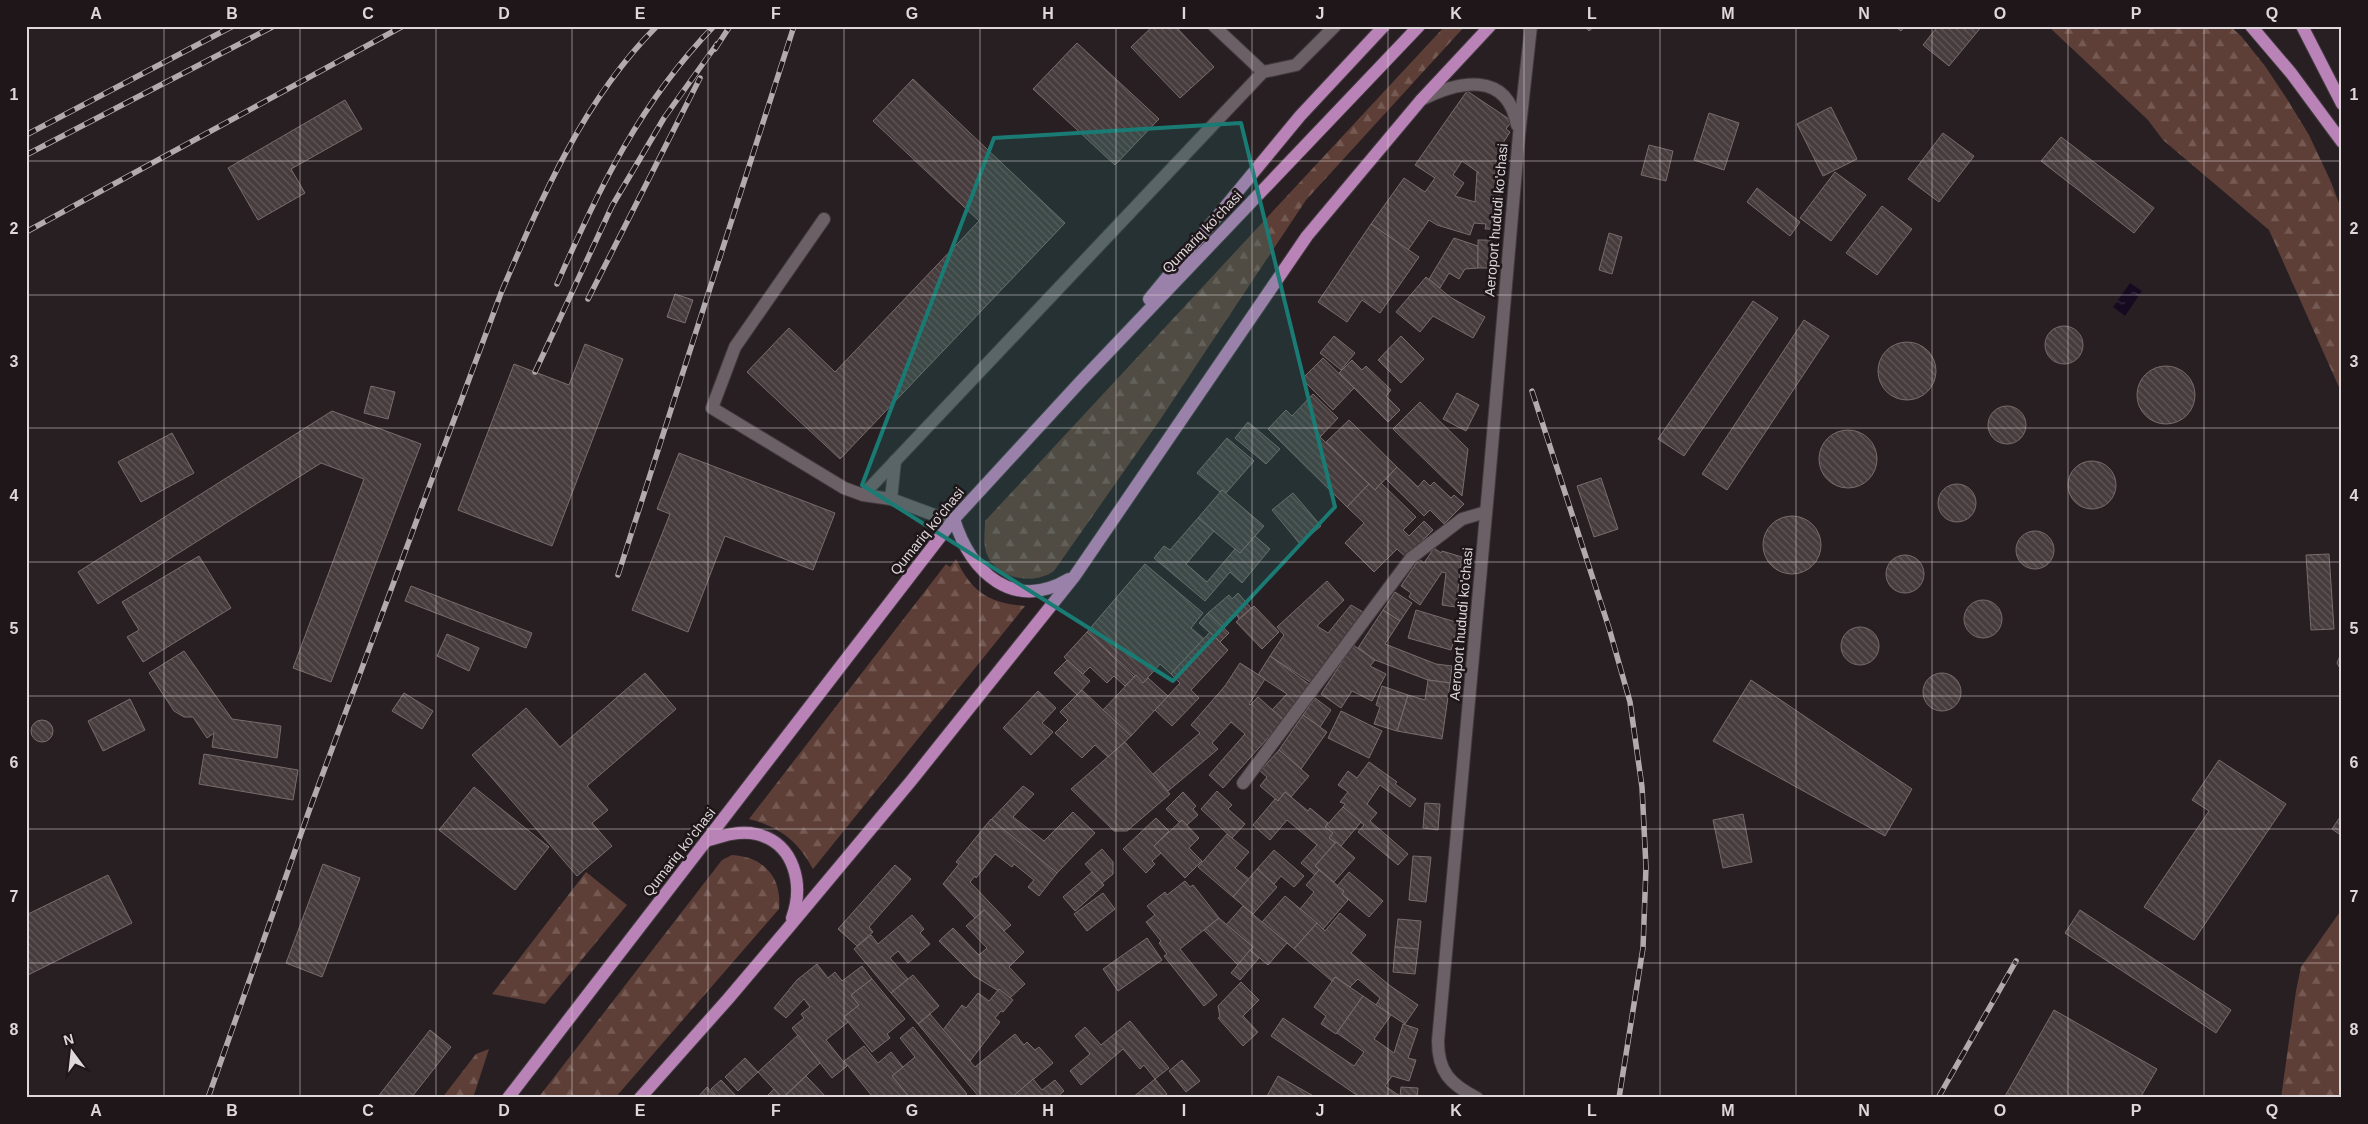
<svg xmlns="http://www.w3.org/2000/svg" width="2368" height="1124" font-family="Helvetica,sans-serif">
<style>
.forest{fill:url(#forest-firs)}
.water{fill:url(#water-ripples)}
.building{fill:url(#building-back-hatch);stroke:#786c6c;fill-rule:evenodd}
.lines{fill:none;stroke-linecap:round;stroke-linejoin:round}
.street-casing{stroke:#413b3e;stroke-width:14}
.primary-casing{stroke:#413b3e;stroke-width:14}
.street{stroke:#6b6065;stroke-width:12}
.primary{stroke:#ba83b7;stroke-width:12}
.rail-casing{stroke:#b2abae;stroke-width:5.5}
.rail{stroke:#1e1619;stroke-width:4;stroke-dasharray:11;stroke-linecap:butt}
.marked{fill:#197b73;fill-opacity:0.2;stroke:#197b73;stroke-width:4;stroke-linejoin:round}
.grid{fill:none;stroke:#ded8db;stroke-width:1;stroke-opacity:0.55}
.labels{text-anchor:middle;stroke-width:5;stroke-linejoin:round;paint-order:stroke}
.street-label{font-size:14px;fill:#ded8db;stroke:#1e1619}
.neatline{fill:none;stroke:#ded8db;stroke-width:2}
.grid-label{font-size:16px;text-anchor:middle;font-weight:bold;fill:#ded8db}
</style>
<defs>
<pattern id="forest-firs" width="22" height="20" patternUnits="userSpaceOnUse" patternTransform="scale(1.25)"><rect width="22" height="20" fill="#5e3f37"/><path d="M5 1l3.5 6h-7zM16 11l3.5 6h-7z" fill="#755a53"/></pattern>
<pattern id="water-ripples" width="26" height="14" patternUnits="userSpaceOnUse" patternTransform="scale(1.25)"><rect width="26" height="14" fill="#150a20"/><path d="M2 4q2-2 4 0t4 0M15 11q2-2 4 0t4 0" fill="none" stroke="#372d40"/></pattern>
<pattern id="building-back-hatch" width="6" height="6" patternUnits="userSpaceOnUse" patternTransform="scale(1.25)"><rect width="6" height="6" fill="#473c3d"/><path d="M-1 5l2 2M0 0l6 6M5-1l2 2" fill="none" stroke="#615758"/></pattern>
</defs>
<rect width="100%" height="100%" fill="#281f23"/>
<g class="forest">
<path d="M1445 26H1465L1306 200 1160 420 1054 571C1033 586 995 579 986 552 983 542 985 531 985 521Z"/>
<path d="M2048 26H2230L2241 36 2265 66 2287 99 2309 135 2331 182 2342 211V394L2269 230 2163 140 2148 120Z"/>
<path d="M956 559C972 592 988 603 1025 606L813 869C798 841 780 827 749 819L946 564 950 567Z"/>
<path d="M732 855C764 857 782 877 779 909L615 1098H538L722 860Z"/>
<path d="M586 872 627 905 545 1004 492 994Z"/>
<path d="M2342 909V1098H2281L2296 991 2301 967Z"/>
<path d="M489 1049 473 1098H442L476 1054Z"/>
</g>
<path class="water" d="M2130 283 2142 291 2125 316 2113 307Z"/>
<g class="building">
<path d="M1153 26H1175L1214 67 1180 98 1131 47Z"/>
<path d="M1584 26H1595L1589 31Z"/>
<path d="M1894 26H1905L1901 31Z"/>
<path d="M1938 26H1982L1949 66 1923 45Z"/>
<path d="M1077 43 1159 119 1115 165 1033 89Z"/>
<path d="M913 79 1065 223 840 459 747 372 789 328 835 372 979 221 873 121Z"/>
<path d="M1467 91 1512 121 1506 129 1510 132 1503 143 1508 147 1504 153 1507 154 1494 174H1501L1498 229H1485L1486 224 1474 223 1470 235 1437 225 1429 220 1408 250 1371 224 1404 178 1425 192 1435 178 1415 165ZM1462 161 1479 173 1477 172 1475 202 1455 196 1464 183 1453 175Z"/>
<path d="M345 100 362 129 291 169 305 193 258 220 228 168Z"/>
<path d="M1831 107 1857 159 1823 176 1797 124Z"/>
<path d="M1709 113 1739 123 1724 170 1694 160Z"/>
<path d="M1943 133 1974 156 1939 202 1908 179Z"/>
<path d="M2061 137 2154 208 2134 233 2041 161Z"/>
<path d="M1649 145 1673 151 1666 181 1641 175Z"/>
<path d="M1835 172 1866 195 1831 241 1800 218Z"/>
<path d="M1757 188 1800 222 1790 236 1747 202Z"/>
<path d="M1882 206 1912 229 1877 275 1846 253Z"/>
<path d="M1371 224 1419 257 1380 313 1362 300 1347 322 1318 302Z"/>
<path d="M1609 233 1622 237 1612 274 1599 270Z"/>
<path d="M1454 238 1478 246V268L1465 269 1459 279 1449 273 1440 288 1429 279Z"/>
<rect x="1478" y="240" width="14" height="28"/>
<path d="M1426 277 1450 297 1485 317 1473 338 1433 316 1420 332 1396 312Z"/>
<path d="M675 294 693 300 685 323 667 317Z"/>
<path d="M1753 301 1778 318 1684 456 1658 439Z"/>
<path d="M1804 320 1829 336 1727 490 1702 474Z"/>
<circle cx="2064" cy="345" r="19"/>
<path d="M1334 336 1355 353 1341 370 1320 353Z"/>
<path d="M1401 336 1424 359 1401 383 1378 360Z"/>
<circle cx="1907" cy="371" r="29"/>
<path d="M585 344 623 359 552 546 458 510 514 364 569 385Z"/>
<path d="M1323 358 1354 388 1333 410 1302 379Z"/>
<path d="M1352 360 1362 370 1366 366 1391 390 1386 396 1400 410 1388 422 1339 373Z"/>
<circle cx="2166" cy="395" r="29"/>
<path d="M371 386 395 392 388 419 364 413Z"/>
<path d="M1457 393 1479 405 1466 431 1443 419Z"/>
<path d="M1313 394 1338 418 1320 437 1369 484 1347 507 1268 429 1286 410 1292 416Z"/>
<path d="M1420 402 1468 449 1462 496 1393 429Z"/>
<circle cx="2007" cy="425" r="19"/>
<path d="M332 411 421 444 331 682 293 668 364 479 321 463 98 604 78 572Z"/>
<path d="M1349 420 1397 467 1375 490 1326 442Z"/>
<path d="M1248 422 1280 449 1266 464 1235 438Z"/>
<circle cx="1848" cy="459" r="29"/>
<path d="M172 433 194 473 141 502 118 462Z"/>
<path d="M1227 438 1254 461 1226 493 1222 490 1220 492 1197 473Z"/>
<path d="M679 453 835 513 813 570 725 536 688 632 632 610 670 514 657 509Z"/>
<circle cx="2092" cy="485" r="24"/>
<path d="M1397 467 1418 487 1424 480 1430 486 1434 482 1451 498 1454 495 1464 504 1444 524 1430 510 1424 516 1386 479Z"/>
<path d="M1601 478 1618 529 1594 537 1577 486Z"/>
<path d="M1381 483 1416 517 1403 530 1409 536 1424 521 1433 530 1406 557 1397 549 1374 572 1345 543 1364 523 1347 507 1369 484 1375 490Z"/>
<circle cx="1957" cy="503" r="19"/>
<path d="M1222 490 1264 526 1240 553 1198 518Z"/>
<path d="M1293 493 1321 526 1300 544 1272 510Z"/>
<circle cx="1792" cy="545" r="29"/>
<path d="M1198 518 1214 531 1186 564 1207 582 1235 549 1240 553 1255 536 1270 549 1242 583 1230 572 1205 601 1154 558 1164 546 1170 550Z"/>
<circle cx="2035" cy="550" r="19"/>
<path d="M1434 548 1441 553 1442 551 1462 557 1456 607 1442 605 1446 573 1442 572 1420 605 1409 597 1411 593 1401 586 1419 559 1424 563Z"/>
<path d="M2329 554 2334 629 2311 630 2306 555Z"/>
<circle cx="1905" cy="574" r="19"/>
<path d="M199 556 231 608 143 662 127 637 139 630 122 602Z"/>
<path d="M1145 564 1203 613 1191 628 1204 639 1171 674 1160 664 1143 683 1087 632Z"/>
<path d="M1327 581 1344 600 1317 626 1328 633 1351 605 1363 612 1313 684 1270 656 1284 635 1277 627Z"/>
<path d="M411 586 532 633 526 648 405 601Z"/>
<path d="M1395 592 1412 603 1400 621 1383 610Z"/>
<path d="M1238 593 1251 608 1239 619 1237 615 1223 627 1208 613 1229 595 1232 599Z"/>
<circle cx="1983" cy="619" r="19"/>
<path d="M1254 606 1279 632 1262 649 1236 622Z"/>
<path d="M1383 610 1400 621 1385 644 1436 664 1452 666 1450 683 1428 680 1375 660 1358 648Z"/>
<path d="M1416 610 1459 623 1451 650 1408 638Z"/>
<path d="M1208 613 1229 633 1220 642 1199 623Z"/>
<circle cx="1860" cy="646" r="19"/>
<path d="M1087 632 1134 677 1125 686 1114 676 1107 683 1090 667 1083 674 1064 657Z"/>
<path d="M1210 632 1228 650 1191 690 1199 698 1172 726 1155 710 1180 683 1171 674Z"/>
<path d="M447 634 479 648 469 671 437 656Z"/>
<path d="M1353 645 1375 660 1370 666 1386 674 1372 701 1352 691 1341 708 1321 694Z"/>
<path d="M184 651 232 719 281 726 277 758 212 747 214 733 207 738 193 717H184L174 711 149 673Z"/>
<path d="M2342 651V672L2337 663Z"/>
<path d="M1270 656 1313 687 1284 720 1272 710 1287 694 1258 675Z"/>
<path d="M1067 660 1090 681 1077 695 1054 673Z"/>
<path d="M1240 663 1265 679 1249 704 1250 705 1258 697 1284 720 1223 788 1209 775 1245 734 1231 722 1212 743 1218 749 1168 791 1153 774 1200 733 1191 725 1225 686Z"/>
<path d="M645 673 676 709 587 786 608 810 592 823 612 846 577 876 472 755 526 708 560 747Z"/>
<circle cx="1942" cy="692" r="19"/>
<path d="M1136 675 1143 683 1148 678 1168 696 1131 736 1103 710Z"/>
<path d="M1428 680 1450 683 1442 739 1397 731 1408 695 1425 700Z"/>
<path d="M1751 680 1912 789 1885 836 1713 741Z"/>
<path d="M1382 686 1408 695 1397 731 1374 724 1380 707 1376 705Z"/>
<path d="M1082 690 1131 736 1108 757 1095 745 1082 758 1055 733 1068 720 1060 712Z"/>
<path d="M1038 691 1056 708 1042 723 1053 732 1031 755 1003 728Z"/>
<path d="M404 693 433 711 422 729 392 711Z"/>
<path d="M1315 698 1331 710 1320 727 1303 715Z"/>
<path d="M130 699 145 730 103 751 88 721Z"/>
<path d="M1341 711 1382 731 1369 758 1328 738Z"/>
<path d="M1303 715 1327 732 1301 769 1279 750Z"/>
<circle cx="42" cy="731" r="11"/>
<path d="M1125 742 1170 794 1127 831H1114L1071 789Z"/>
<path d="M1279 750 1309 776 1291 797 1285 792 1278 801 1260 786 1267 777 1260 771Z"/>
<path d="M204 754 298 770 293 800 199 784Z"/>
<path d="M2219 760 2286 804 2194 940 2144 907 2209 811 2192 800Z"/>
<path d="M1369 762 1397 782 1395 784 1416 799 1410 807 1380 785 1367 804 1377 813 1370 821 1408 854 1398 865 1358 832 1364 825 1343 807 1345 804 1340 802 1348 792 1338 785 1348 771 1357 778Z"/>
<path d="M1023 786 1034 794 1013 817 1044 841 1073 812 1095 833 1057 873 991 820Z"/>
<path d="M474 787 549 847 515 890 439 830Z"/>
<path d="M1217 791 1232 805 1228 809 1245 824 1232 838 1201 809Z"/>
<path d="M1183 792 1196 806 1193 809 1198 815 1187 825 1182 820 1179 822 1166 809Z"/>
<path d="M1285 792 1308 811 1310 808 1328 823 1325 827 1333 833 1329 838 1335 843 1315 866 1319 870 1315 875 1301 863 1317 845 1287 820 1270 840 1253 825 1275 799 1278 801Z"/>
<path d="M1425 803 1440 804 1438 830 1423 828Z"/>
<path d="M1343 807 1361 822 1341 846 1329 838 1333 833 1325 827Z"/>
<path d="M1743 814 1752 862 1723 868 1713 820Z"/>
<path d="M2342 814V836L2332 829Z"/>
<path d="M1156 818 1169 831 1154 846 1161 853 1152 861 1155 864 1146 873 1123 849Z"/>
<path d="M991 819 1057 873 1039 896 1028 887 1034 880 1014 864 1012 867 995 854 976 878 975 876 970 882 1011 925 1004 931 984 910 975 918 943 884 959 864 956 862Z"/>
<path d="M1182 820 1199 838 1189 848 1202 861 1185 878 1154 846Z"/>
<path d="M1227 834 1249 852 1235 868 1249 879 1233 897 1198 867Z"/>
<path d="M1336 842 1355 858 1334 882 1315 866Z"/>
<path d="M1102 849 1113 862V874L1102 883 1085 864Z"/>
<path d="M1274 850 1304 876 1294 887 1281 876 1274 884 1257 869Z"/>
<path d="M1413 856 1431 857 1426 902 1409 900Z"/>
<path d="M323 864 360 878 322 977 286 963Z"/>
<path d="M895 865 911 879 869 927 873 932 857 946 838 929Z"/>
<path d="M1257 869 1277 887 1253 914 1233 897Z"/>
<path d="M1319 870 1344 891 1342 894 1348 900 1323 929 1300 909 1314 892 1306 885Z"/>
<path d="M1092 872 1104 885 1075 911 1063 897Z"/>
<path d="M1349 872 1383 901 1369 917 1342 894 1344 891 1337 886Z"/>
<path d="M108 875 132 923 26 976V915Z"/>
<path d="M1185 881 1190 887 1193 885 1219 918 1180 949 1217 995 1204 1006 1164 956 1167 954 1159 943 1161 941 1146 922 1155 915 1147 906 1165 892 1167 895Z"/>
<path d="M1103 893 1115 909 1087 931 1074 914Z"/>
<path d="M1285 896 1317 923 1294 949 1262 922Z"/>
<path d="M1243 906 1287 943 1268 965 1250 950 1253 947 1226 925Z"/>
<path d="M984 910 1024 952 1009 967 1025 984 1010 998 974 976 939 941 953 928 979 955 987 948 966 926Z"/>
<path d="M2080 910 2231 1010 2216 1033 2065 933Z"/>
<path d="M1340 913 1366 935 1351 953 1389 985 1418 1005 1405 1024 1376 1005 1380 998 1358 979 1350 987 1335 977 1332 981 1294 949 1317 923 1325 931Z"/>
<path d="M912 915 924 929 920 933 930 944 908 963 898 951 890 958 908 979 891 993 854 949 871 935 878 944Z"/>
<path d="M1219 918 1253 947 1238 965 1204 930Z"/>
<path d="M1398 919 1421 921 1418 949 1395 947Z"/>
<path d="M1147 938 1162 960 1118 991 1103 969Z"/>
<path d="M1395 947 1418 949 1415 974 1393 972Z"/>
<path d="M1250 950 1259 958 1240 980 1231 973Z"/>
<path d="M817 964 828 978 835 972 842 981 862 966 872 979 851 995 859 1005 844 1017 848 1022 826 1040 847 1066 832 1078 792 1028 804 1018 801 1014 810 1007 804 999 786 1018 774 1008 797 980Z"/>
<path d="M913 975 939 1006 918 1024 891 993Z"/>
<path d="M1335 977 1363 996 1336 1034 1321 1024 1326 1016 1314 1007Z"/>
<path d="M872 979 905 1019 887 1034 890 1038 872 1052 844 1017 859 1005 851 995Z"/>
<path d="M1241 982 1259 1000 1243 1016 1258 1032 1243 1046 1218 1018 1220 1017 1218 1006Z"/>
<path d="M999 989 1013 1000 1003 1012 1001 1011 995 1018 1000 1022 970 1061 943 1030 962 1005 966 1008 978 993 989 1001Z"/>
<path d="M1363 996 1391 1015 1374 1039 1394 1053 1403 1024 1418 1029 1408 1058 1416 1060 1409 1081 1392 1076 1385 1086 1400 1096 1401 1087 1418 1088 1417 1098H1361L1271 1036 1283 1018 1354 1066 1364 1052 1337 1033Z"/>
<path d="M2054 1010 2157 1069 2140 1098H2004Z"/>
<path d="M930 1014 975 1067 1015 1034 1024 1045 1027 1042 1035 1050 1039 1047 1053 1063 1011 1098H980L918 1024Z"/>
<path d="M1130 1021 1169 1068 1155 1079 1144 1065 1140 1069 1123 1049 1081 1085 1070 1071 1090 1054 1075 1036 1085 1027 1101 1045Z"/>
<path d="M913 1027 967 1094 962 1098H910L892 1076 915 1057 900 1038Z"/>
<path d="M430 1030 451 1047 411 1098H377Z"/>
<path d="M798 1035 820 1063 782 1098 758 1072Z"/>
<path d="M864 1046 878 1063 891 1052 903 1067 892 1076 910 1098H869L872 1096 844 1061Z"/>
<path d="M745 1058 758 1072 738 1091 725 1077Z"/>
<path d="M1182 1060 1200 1081 1186 1092 1169 1071Z"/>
<path d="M806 1076 827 1098H783Z"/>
<path d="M1278 1076 1317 1098H1266Z"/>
<path d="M1033 1079 1042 1090 1055 1080 1064 1091 1056 1098H1011Z"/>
<path d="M1155 1079 1167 1094 1162 1098H1132Z"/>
<path d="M721 1080 738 1098H718L711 1089Z"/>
<path d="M707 1087 717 1098H697Z"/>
<path d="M774 1089 782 1098H765Z"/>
</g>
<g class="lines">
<g class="street-casing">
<g id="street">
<path d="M1214 26 1263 72"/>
<path d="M1421 100C1458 81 1507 70 1517 125"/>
<path d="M824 219 735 347 712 408 844 488 863 495"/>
<path d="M891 499 895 461"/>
<path d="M954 519 937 516 891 499 863 495 1263 72 1296 65 1335 26"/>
<path d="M1243 783 1411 558 1462 519 1486 512"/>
<path d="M1477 1098C1450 1084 1438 1072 1438 1041L1488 492 1519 135 1531 26"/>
</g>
</g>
<g class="primary-casing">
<g id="primary">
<path d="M2251 26 2291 73 2342 142"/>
<path d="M2302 26 2342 104"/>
<path d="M1149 299 1300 116 1384 26"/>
<path d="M954 519C971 573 1013 612 1069 579"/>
<path d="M706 841C722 836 739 830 756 834 795 843 804 885 792 918"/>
<path d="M508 1098 954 519 1080 382 1419 26"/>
<path d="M640 1098 728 999 789 927 911 781 1074 577 1307 236 1421 100 1490 26"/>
</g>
</g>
<use href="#street" class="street"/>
<use href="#primary" class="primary"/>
<g class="rail-casing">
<g id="rail">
<path d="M715 49 730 26"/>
<path d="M26 135 233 26"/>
<path d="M26 155 274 26"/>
<path d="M26 232 403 26"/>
<path d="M557 284C598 190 641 101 714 26"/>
<path d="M588 299 700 78"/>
<path d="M535 372 612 206 664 118 717 44"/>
<path d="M1532 391 1609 628 1630 702 1642 787 1646 867 1643 948 1619 1098"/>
<path d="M618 575 794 26"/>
<path d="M208 1098 309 811 501 293C541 199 583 100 657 26"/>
<path d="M1938 1098 2016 961"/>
</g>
</g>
<use href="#rail" class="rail"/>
</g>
<path class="marked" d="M1241 123 1335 507 1173 681 862 485 994 138Z"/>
<path class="grid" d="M164 26V1098M300 26V1098M436 26V1098M572 26V1098M708 26V1098M844 26V1098M980 26V1098M1116 26V1098M1252 26V1098M1388 26V1098M1524 26V1098M1660 26V1098M1796 26V1098M1932 26V1098M2068 26V1098M2204 26V1098M26 161H2342M26 295H2342M26 428H2342M26 562H2342M26 696H2342M26 829H2342M26 963H2342"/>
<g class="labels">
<g class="street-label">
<text transform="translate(1496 220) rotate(-85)" y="5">Aeroport hududi ko'chasi</text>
<text transform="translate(1202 232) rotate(-46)" y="5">Qumariq ko'chasi</text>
<text transform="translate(927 531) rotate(-51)" y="5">Qumariq ko'chasi</text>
<text transform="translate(1461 624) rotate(-85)" y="5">Aeroport hududi ko'chasi</text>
<text transform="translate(679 852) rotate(-52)" y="5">Qumariq ko'chasi</text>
</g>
</g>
<rect width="2368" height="1124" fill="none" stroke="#1e1619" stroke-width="55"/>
<g transform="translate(72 1052) rotate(345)" stroke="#1e1619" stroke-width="4" paint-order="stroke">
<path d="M0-4L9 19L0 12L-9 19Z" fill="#ded8db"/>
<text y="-8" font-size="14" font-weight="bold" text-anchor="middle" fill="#ded8db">N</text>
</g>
<rect x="28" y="28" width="2312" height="1068" class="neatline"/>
<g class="grid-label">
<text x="96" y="19">A</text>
<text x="232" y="19">B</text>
<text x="368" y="19">C</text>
<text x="504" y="19">D</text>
<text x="640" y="19">E</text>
<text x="776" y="19">F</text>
<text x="912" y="19">G</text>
<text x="1048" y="19">H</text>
<text x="1184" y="19">I</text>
<text x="1320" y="19">J</text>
<text x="1456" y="19">K</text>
<text x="1592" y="19">L</text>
<text x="1728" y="19">M</text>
<text x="1864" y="19">N</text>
<text x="2000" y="19">O</text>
<text x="2136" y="19">P</text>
<text x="2272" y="19">Q</text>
<text x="14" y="100">1</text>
<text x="2354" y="100">1</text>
<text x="14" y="234">2</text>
<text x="2354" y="234">2</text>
<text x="14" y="367">3</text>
<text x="2354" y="367">3</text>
<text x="14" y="501">4</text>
<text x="2354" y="501">4</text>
<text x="14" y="634">5</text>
<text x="2354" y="634">5</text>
<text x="14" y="768">6</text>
<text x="2354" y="768">6</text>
<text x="14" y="902">7</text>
<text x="2354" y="902">7</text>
<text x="14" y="1035">8</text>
<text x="2354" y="1035">8</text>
<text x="96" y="1116">A</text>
<text x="232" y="1116">B</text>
<text x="368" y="1116">C</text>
<text x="504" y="1116">D</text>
<text x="640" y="1116">E</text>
<text x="776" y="1116">F</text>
<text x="912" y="1116">G</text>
<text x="1048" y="1116">H</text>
<text x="1184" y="1116">I</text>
<text x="1320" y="1116">J</text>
<text x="1456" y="1116">K</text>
<text x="1592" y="1116">L</text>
<text x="1728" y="1116">M</text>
<text x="1864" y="1116">N</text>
<text x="2000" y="1116">O</text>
<text x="2136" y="1116">P</text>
<text x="2272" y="1116">Q</text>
</g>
</svg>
